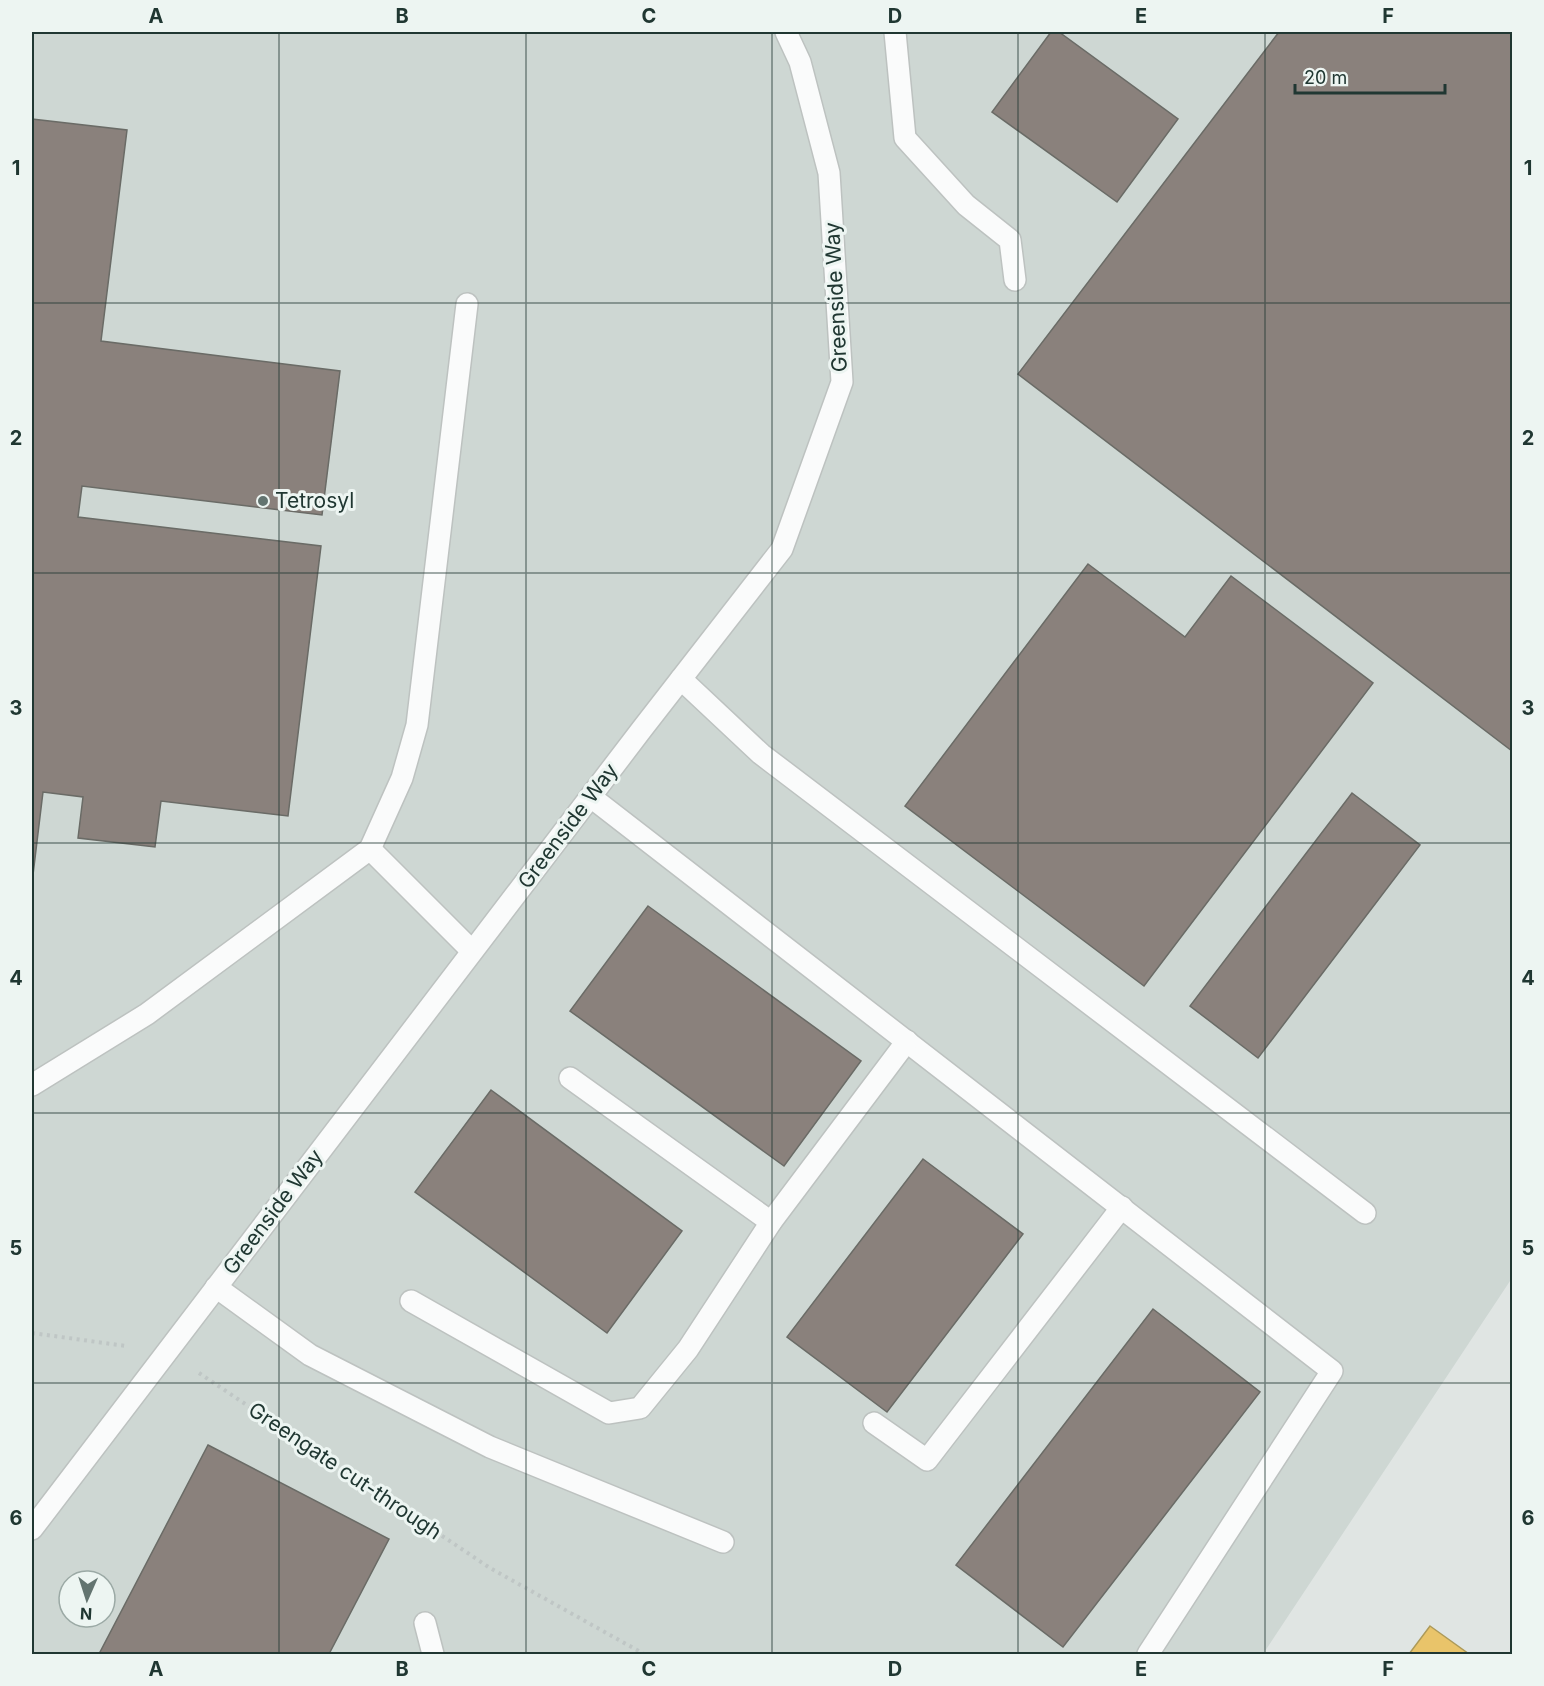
<svg xmlns="http://www.w3.org/2000/svg" width="1544" height="1686" font-family="Inter,sans-serif">
<style>
.built{fill:#ced7d3;fill-rule:evenodd}
.homes{fill:#e9c46a;stroke:#ad9a59;stroke-width:1.5}
.industry{fill:#8a817c;stroke:#6a6b66;stroke-width:1.5}
.lines{fill:none;stroke-linecap:round;stroke-linejoin:round}
.service-casing{stroke:#bdc2c0;stroke-width:24}
.path{stroke:#bfc6c5;stroke-width:4;stroke-dasharray:3 4.5;stroke-linecap:butt}
.service{stroke:#fafbfb;stroke-width:21}
.grid{fill:none;stroke:#203732;stroke-width:1.5;stroke-opacity:0.55}
.poi-dot{fill:#637470;stroke:#edf5f2;stroke-width:2}
.labels{text-anchor:middle;stroke-width:6;stroke-linejoin:round;paint-order:stroke}
.street-label{font-size:21px;fill:#203732;stroke:#edf5f2}
.poi-label{font-size:21px;fill:#203732;stroke:#edf5f2;text-anchor:start}
.neatline{fill:none;stroke:#203732;stroke-width:2}
.grid-label{font-size:20px;text-anchor:middle;font-weight:bold;fill:#203732}
</style>
<rect width="100%" height="100%" fill="#e0e5e3"/>
<path class="built" d="M32 32H1512V1278L1263 1654H32ZM69 1581H105V1617H69Z"/>
<path class="homes" d="M1430 1626 1469 1654H1409Z"/>
<g class="industry">
<path d="M1051 32H1059L1178 119 1117 202 992 112Z"/>
<path d="M1279 32H1512V751L1018 374Z"/>
<path d="M32 119 127 130 101 341 340 371 322 515 82 486 78 517 321 546 288 816 161 801 155 847 78 838 83 797 43 792 32 883Z"/>
<path d="M1088 564 1185 637 1231 576 1373 683 1144 986 905 806Z"/>
<path d="M1352 793 1420 845 1258 1058 1190 1006Z"/>
<path d="M648 906 861 1061 784 1166 570 1011Z"/>
<path d="M491 1090 682 1231 607 1333 415 1192Z"/>
<path d="M923 1159 1023 1234 887 1412 787 1337Z"/>
<path d="M1153 1309 1260 1392 1063 1647 956 1565Z"/>
<path d="M208 1445 389 1539 329 1654H99Z"/>
</g>
<g class="lines">
<g class="service-casing">
<g id="service">
<path d="M895 32 905 138 966 205 1010 240 1015 280"/>
<path d="M681 679 761 754 1365 1213"/>
<path d="M591 797 1332 1371 1148 1654"/>
<path d="M370 849 472 951"/>
<path d="M570 1078 771 1222"/>
<path d="M32 1085 147 1014 370 849 402 778 417 725 467 304"/>
<path d="M216 1287 310 1355 490 1447 723 1542"/>
<path d="M411 1301 609 1413 640 1408 688 1349 771 1222 907 1041"/>
<path d="M874 1423 927 1460 1122 1207"/>
<path d="M32 1529 642 729 782 549 842 382 829 173 800 62 786 32"/>
<path d="M425 1623 433 1654"/>
</g>
</g>
<g class="path">
<path d="M32 1333 126 1346"/>
<path d="M199 1373 490 1568 644 1654"/>
</g>
<use href="#service" class="service"/>
</g>
<path class="grid" d="M279 32V1654M526 32V1654M772 32V1654M1018 32V1654M1265 32V1654M32 303H1512M32 573H1512M32 843H1512M32 1113H1512M32 1383H1512"/>
<circle class="poi-dot" cx="263" cy="501" r="6"/>
<g class="labels">
<g class="street-label">
<text transform="translate(836 297) rotate(-93)" y="7">Greenside Way</text>
<text transform="translate(568 826) rotate(-53)" y="7">Greenside Way</text>
<text transform="translate(273 1212) rotate(-53)" y="7">Greenside Way</text>
<text transform="translate(345 1471) rotate(34)" y="7">Greengate cut-through</text>
</g>
<g class="poi-label">
<text x="275" y="508">Tetrosyl</text>
</g>
</g>
<rect width="1544" height="1686" fill="none" stroke="#edf5f2" stroke-width="66"/>
<g transform="translate(87 1599) rotate(183)"><circle r="28" fill="#edf5f2" stroke="#9ba9a5" stroke-width="1.5"/>
<path d="M0-4.5L10 22L0 15L-10 22Z" fill="#637470"/>
<text y="-9" font-size="16" font-weight="bold" text-anchor="middle" fill="#203732">N</text>
</g>
<path d="M1295 84v9h150v-9" fill="none" stroke="#203732" stroke-width="3"/>
<text x="1304" y="84" font-size="18" fill="#203732" stroke="#edf5f2" stroke-width="4.5" paint-order="stroke">20 m</text>
<rect x="33" y="33" width="1478" height="1620" class="neatline"/>
<g class="grid-label">
<text x="156" y="23">A</text>
<text x="402" y="23">B</text>
<text x="649" y="23">C</text>
<text x="895" y="23">D</text>
<text x="1141" y="23">E</text>
<text x="1388" y="23">F</text>
<text x="16" y="175">1</text>
<text x="1528" y="175">1</text>
<text x="16" y="445">2</text>
<text x="1528" y="445">2</text>
<text x="16" y="715">3</text>
<text x="1528" y="715">3</text>
<text x="16" y="985">4</text>
<text x="1528" y="985">4</text>
<text x="16" y="1255">5</text>
<text x="1528" y="1255">5</text>
<text x="16" y="1525">6</text>
<text x="1528" y="1525">6</text>
<text x="156" y="1676">A</text>
<text x="402" y="1676">B</text>
<text x="649" y="1676">C</text>
<text x="895" y="1676">D</text>
<text x="1141" y="1676">E</text>
<text x="1388" y="1676">F</text>
</g>
</svg>
